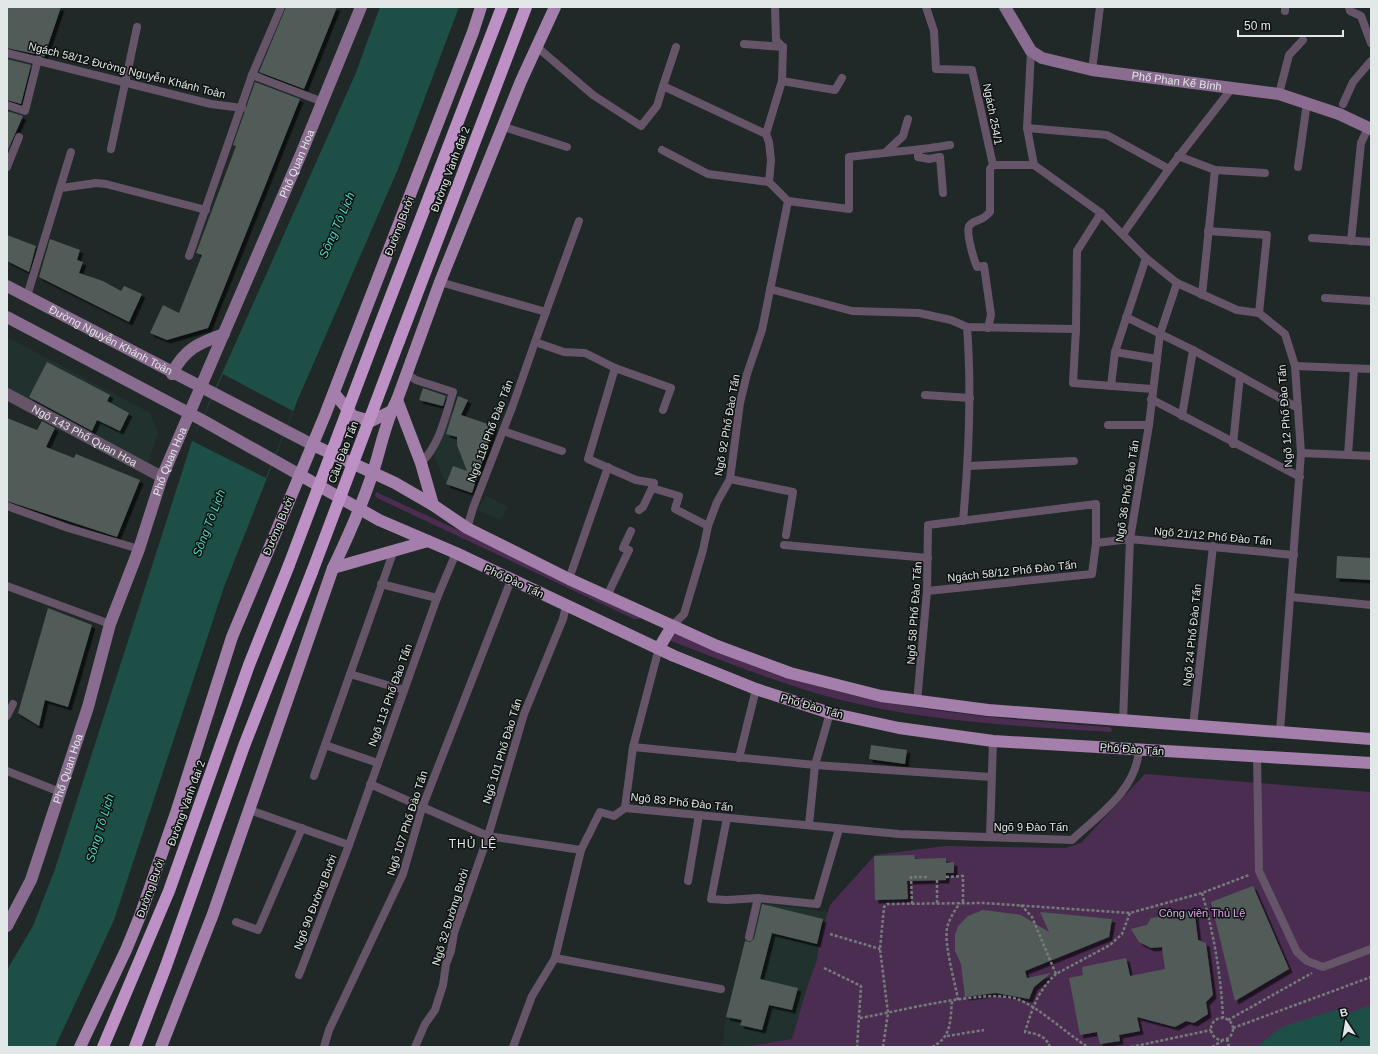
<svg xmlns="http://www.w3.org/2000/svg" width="1378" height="1054" font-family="Arial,sans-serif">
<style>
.built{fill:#21322e}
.green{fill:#4c2d52}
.water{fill:#1e4f46}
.pier{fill:#202927}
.building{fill:#515b58;filter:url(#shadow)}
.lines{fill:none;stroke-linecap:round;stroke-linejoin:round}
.path{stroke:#757d7b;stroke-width:2.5;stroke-dasharray:3 2;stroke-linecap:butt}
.lane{stroke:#665469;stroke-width:8}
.street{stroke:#665469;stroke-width:12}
.secondary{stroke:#896c8f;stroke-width:12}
.primary{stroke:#a57fac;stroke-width:12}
.highway{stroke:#bd90c6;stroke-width:12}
.highway-bridge{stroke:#bd90c6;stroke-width:12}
.labels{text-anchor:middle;stroke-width:3;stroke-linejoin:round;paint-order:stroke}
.street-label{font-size:11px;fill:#e2e8e7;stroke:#0d1110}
.park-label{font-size:11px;fill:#e3a5ef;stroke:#0d1110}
.water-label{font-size:12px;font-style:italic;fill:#52d9c2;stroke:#0d1110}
.neighbourhood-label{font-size:12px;letter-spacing:1px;fill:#e2e8e7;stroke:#0d1110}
</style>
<defs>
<filter id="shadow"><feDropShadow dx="3.5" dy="3.5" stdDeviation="0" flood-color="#0009"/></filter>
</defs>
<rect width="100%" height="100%" fill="#202927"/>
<g class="built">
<path d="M7 337 150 413 158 433 147 465 7 390Z"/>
<path d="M450 412 494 426 472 493 446 484 433 453Z"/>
<path d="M486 496 508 507 500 520 477 510Z"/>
<path d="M760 903 828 912 819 941 817 960 808 984 792 1039 743 1047H722L726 1017 746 939 751 940Z"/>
</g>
<g class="green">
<path d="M376 492 638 613 641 617 639 619H634L377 498 375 496Z"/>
<path d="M674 633C728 654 783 678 839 692 928 714 1019 720 1109 727L1112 729 1111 732C1019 726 927 722 837 699 780 684 724 661 668 640Z"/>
<path d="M1145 774 1371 792V1047H743L792 1039 808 984 817 960 819 941 830 905 875 855 945 846 1065 848 1081 843Z"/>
</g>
<g class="water">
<path d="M380 7H459L398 169 298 399 224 587 114 920 55 1047H7V970L33 926 55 869 192 441 355 75Z"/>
<path d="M1371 1005V1047H1256L1282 1027 1337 1009 1340 1016Z"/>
</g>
<path class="pier" d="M223 374 293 411 266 478 192 441Z"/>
<g class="building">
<path d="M7 7H61L44 57 39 54H35L7 48Z"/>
<path d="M286 7H337L304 89 259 72Z"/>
<path d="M7 59 31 65 21 104 7 100Z"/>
<path d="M255 82 300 99 208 328 167 340 150 333 163 305 179 313 202 255 196 253 236 146 233 145Z"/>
<path d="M7 111 23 116 7 152Z"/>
<path d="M7 235 36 246 29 272 7 261Z"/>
<path d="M50 239 80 250 77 260 83 262 79 273 103 281 121 291 124 286 142 294 129 322 39 277Z"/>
<path d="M47 362 110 395 107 401 129 413 120 431 97 420 92 431 29 397Z"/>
<path d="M423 388 446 396 443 406 419 400Z"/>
<path d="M458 396 468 400 461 415 494 426 472 493 446 484 453 466 467 471 457 445V437L446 434Z"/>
<path d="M7 418 37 430 42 421 55 428 46 447 74 458 76 454 140 480 117 537 7 501Z"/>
<path d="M1337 556 1371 558V580L1336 578Z"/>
<path d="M48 608 92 625 68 707 45 700 39 726 18 713Z"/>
<path d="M871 745 907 750 905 764 869 759Z"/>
<path d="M914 855 915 859 946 858V863L954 862V873H946V880L907 881 908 899 875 900 874 856Z"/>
<path d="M1253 886 1289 969 1235 1001 1211 902Z"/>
<path d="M762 904 823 919 817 944 772 933 760 979 798 988 792 1010 769 1005 762 1030 740 1025 742 1020 726 1017 745 941 750 942 754 939Z"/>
<path d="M983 910 1021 915 1049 932 1040 912 1112 919 1109 937 1025 971 1027 978 1051 973 1034 987 1029 999 996 993 965 997 961 964 955 951V935L958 926 968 916Z"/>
<path d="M1180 910 1195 915 1198 940 1206 943 1213 995 1206 1002 1208 1014 1194 1023 1186 1021 1175 1027 1137 1017 1140 1031 1119 1035 1120 1041 1100 1044 1097 1032 1080 1035 1069 978 1083 975 1082 967 1126 958 1130 976 1165 969 1162 947 1151 948 1139 942 1131 929 1147 925 1151 918 1165 916 1171 919Z"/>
</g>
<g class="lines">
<g class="path">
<path d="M946 877 963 876V902"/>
<path d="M937 880V903"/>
<path d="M1202 893C1214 934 1221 976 1223 1018"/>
<path d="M912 904 911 877H927"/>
<path d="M1021 905 1032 917 1056 974 1110 945 1122 934 1130 913"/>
<path d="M830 934 880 949"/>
<path d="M824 968 861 986 857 1047"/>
<path d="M958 1000C955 981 944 946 947 928 949 919 955 910 960 903"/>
<circle cx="1222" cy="1029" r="11"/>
<path d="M860 1018C896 1012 987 988 1017 999 1039 1007 1067 1034 1088 1047"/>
<path d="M1228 1020 1312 973"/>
<path d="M1233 1028 1371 977"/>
<path d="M947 1036 984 1030"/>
<path d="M1227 1039 1229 1047"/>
<path d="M883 1047 888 1013 880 949 884 907 887 904 984 903 1130 913 1202 893 1249 875"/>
<path d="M932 1047C952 1037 950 1021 952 1001"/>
<path d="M1050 1047C1045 1035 1037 1034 1025 1032 1032 1009 1038 990 1056 974"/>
<path d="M1131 1047 1211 1030"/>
<path d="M1212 1047 1222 1041"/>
</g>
<g class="lane">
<path d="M775 7 776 40 783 47"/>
<path d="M926 7 934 31 936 69 972 70 993 165"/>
<path d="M1285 7V11"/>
<path d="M1349 7 1350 11 1361 16 1371 43"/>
<path d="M744 44 783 47"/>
<path d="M537 47 593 95 641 126 657 106 663 86 766 134"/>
<path d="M783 47 782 81 766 134 769 142 771 160 769 182 788 201 849 209V157C883 152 917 151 950 145"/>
<path d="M1031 51 1027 128 1034 165"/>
<path d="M7 53 211 104 242 108"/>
<path d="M1092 70 1100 7"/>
<path d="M252 75 323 102"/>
<path d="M782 81 835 90 842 78"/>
<path d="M663 86 676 47"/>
<path d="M1279 94 1289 55 1303 40"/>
<path d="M1343 104 1353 82 1371 61"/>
<path d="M7 105 25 111 38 59"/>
<path d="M504 127 567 147"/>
<path d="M1027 128 1107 135 1169 169"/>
<path d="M111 149 137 27"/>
<path d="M662 150 708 174 769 182"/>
<path d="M918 151V157L929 159 940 157 943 193"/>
<path d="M886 152 903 136 908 119"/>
<path d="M1178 156 1215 170 1265 173"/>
<path d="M993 165H1034"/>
<path d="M1034 165 1101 213 1146 258 1177 283 1237 310 1259 313 1285 334 1295 366 1301 453 1280 731"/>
<path d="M7 167 19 137"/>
<path d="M1298 167 1307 102"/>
<path d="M61 188 96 183 106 184 206 210"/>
<path d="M579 221 535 342 564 352 585 353 615 368 671 388 663 410"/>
<path d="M1208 231 1267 235 1259 313"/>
<path d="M1123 234 1169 169 1232 88"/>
<path d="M1312 238 1371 242"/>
<path d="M1351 241 1361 143 1368 128"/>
<path d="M189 256 252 75 281 7"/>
<path d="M440 282 546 312"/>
<path d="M770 289 852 311 919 313 951 320 967 327 1076 329 1077 251 1101 213"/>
<path d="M1202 295 1215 170"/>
<path d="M27 296 71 152"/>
<path d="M1325 298 1371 301"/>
<path d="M1126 317 1193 350 1298 408"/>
<path d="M988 328 991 315 984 266 977 267C974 260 966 234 969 226 972 221 978 221 983 218 985 217 988 214 990 212V169L993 165"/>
<path d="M1076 329 1073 383 1152 389"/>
<path d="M1115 352 1157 359"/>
<path d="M1295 366 1371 369"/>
<path d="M615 368 588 459 636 480 654 483 652 488 679 496 675 509 708 526"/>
<path d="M407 374 416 380 453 392C445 417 440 444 421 463"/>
<path d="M1111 386 1115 352 1146 258"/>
<path d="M925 395 970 398"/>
<path d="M1151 399 1300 477"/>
<path d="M1182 416 1193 350"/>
<path d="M1108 425H1149"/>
<path d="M503 431 562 451"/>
<path d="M1233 444 1240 376"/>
<path d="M1301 453 1371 456"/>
<path d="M1348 455 1354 369"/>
<path d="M968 466 1074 461"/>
<path d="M730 479 793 492 786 535"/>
<path d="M7 506 68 528 139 549"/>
<path d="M639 510 643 507 652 488"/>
<path d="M963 521C969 456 972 392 967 327"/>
<path d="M467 528 473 508 513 405 535 342"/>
<path d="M784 545 928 558"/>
<path d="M569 579 608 467"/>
<path d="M381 584 437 598"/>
<path d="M7 586 110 624"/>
<path d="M927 591 1092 574 1096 543"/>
<path d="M607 596 629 550 623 548 631 531"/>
<path d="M1291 597 1371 605"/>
<path d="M672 626 684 614 703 550 708 526 717 502 730 479 740 403 747 374 762 330 788 201"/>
<path d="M659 648 633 747 625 808 899 834 1072 840C1100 814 1136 790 1139 750"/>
<path d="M350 674 404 690"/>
<path d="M917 702 927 591 928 525 1096 504V543L1130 539 1294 555"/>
<path d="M7 716 13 704"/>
<path d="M1123 721 1130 539 1149 425 1160 334 1177 283"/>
<path d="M1193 726 1213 546"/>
<path d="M325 745 378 763"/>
<path d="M633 747 815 765 991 777"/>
<path d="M1257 756 1259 871 1297 952 1307 961 1323 967 1371 949"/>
<path d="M739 758 756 689"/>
<path d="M7 771 60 792"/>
<path d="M314 776 394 550"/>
<path d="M370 784 488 836 581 850"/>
<path d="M250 810 349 845 299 975"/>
<path d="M727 818 711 899 727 900 758 898 817 904 839 829"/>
<path d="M809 825 815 765 830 713"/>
<path d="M990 837 993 741"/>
<path d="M349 845 437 598 456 553"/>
<path d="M688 881 699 815"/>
<path d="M236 922 258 930 302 828"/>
<path d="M749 937 758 898"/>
<path d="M555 958 721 989"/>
<path d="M324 1047 329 1030 403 874 422 808 511 580"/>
<path d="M415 1047 425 1024 435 1010 443 985 446 964 451 951 454 933 488 836 524 714 563 619 566 606"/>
<path d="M513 1047 532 996 555 958 581 850 600 812 614 816 625 808"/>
</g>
<path class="street" id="s1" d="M7 394 162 477"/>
<g class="secondary">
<path id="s2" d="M1005 7 1031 51 1042 58 1092 70 1279 94 1339 114 1371 129"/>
<path id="s3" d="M7 286 313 445"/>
<path d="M7 317 202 420 300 475"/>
<path d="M172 374C184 349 199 343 224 334"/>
<path id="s4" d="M7 926 31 880 88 707 110 624 139 549 162 477 301 154 361 7"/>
</g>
<g class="primary">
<path d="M334 393 353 416 371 421 390 412"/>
<path d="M397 400 421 463 433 505"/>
<path d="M313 445 395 483 433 505 467 528 569 579 717 646 790 673 881 696 988 710 1371 739"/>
<path d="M300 475 379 520 456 553 674 656 756 689 830 713 899 728 993 741 1371 763"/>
<path d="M333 568 428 541"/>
<path d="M659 648 672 626"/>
<path d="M80 1047 126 950 140 916 176 813 232 637 325 415 473 32 481 7"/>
<path d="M161 1047 213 914 333 568C348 537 362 505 373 472 381 448 385 422 397 400L440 282 521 81 555 7"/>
</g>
<g class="highway">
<path d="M376 335 502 7"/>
<path d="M399 341 526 7"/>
<path d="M103 1047 169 891 249 665 289 565"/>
<path d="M135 1047 166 966 244 746 312 572"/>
</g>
<g class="highway-bridge">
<path d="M289 565 376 335"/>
<path d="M312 572 399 341"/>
</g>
</g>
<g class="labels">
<g class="street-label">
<text transform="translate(127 70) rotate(14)" y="4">Ngách 58/12 Đường Nguyễn Khánh Toàn</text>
<text dy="4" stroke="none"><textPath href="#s2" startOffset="201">Phố Phan Kế Bính</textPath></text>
<text transform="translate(993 114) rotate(79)" y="4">Ngách 254/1</text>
<text dy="4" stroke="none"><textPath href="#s4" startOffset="817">Phố Quan Hoa</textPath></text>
<text transform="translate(450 169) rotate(-69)" y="4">Đường Vành đai 2</text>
<text transform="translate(399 226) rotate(-69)" y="4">Đường Bưởi</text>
<text dy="4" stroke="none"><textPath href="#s3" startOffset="117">Đường Nguyễn Khánh Toàn</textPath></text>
<text transform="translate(1285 416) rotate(-94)" y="4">Ngõ 12 Phố Đào Tấn</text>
<text transform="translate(727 425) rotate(-80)" y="4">Ngõ 92 Phố Đào Tấn</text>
<text transform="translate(490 431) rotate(-69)" y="4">Ngõ 118 Phố Đào Tấn</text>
<text dy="4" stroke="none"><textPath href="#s1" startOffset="88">Ngõ 143 Phố Quan Hoa</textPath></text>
<text transform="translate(343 452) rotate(-69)" y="4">Cầu Đào Tấn</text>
<text dy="4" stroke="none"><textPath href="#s4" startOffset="493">Phố Quan Hoa</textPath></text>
<text transform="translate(1127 491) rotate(-81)" y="4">Ngõ 36 Phố Đào Tấn</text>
<text transform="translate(278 526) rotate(-67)" y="4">Đường Bưởi</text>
<text transform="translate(1213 536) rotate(5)" y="4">Ngõ 21/12 Phố Đào Tấn</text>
<text transform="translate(1012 571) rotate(-6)" y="4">Ngách 58/12 Phố Đào Tấn</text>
<text transform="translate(514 581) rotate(25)" y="4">Phố Đào Tấn</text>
<text transform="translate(914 613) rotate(-86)" y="4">Ngõ 58 Phố Đào Tấn</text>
<text transform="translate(1192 635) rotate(-84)" y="4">Ngõ 24 Phố Đào Tấn</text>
<text transform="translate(390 695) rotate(-70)" y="4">Ngõ 113 Phố Đào Tấn</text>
<text transform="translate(812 706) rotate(16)" y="4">Phố Đào Tấn</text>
<text transform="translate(1132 749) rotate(4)" y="4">Phố Đào Tấn</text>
<text transform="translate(502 751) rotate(-73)" y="4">Ngõ 101 Phố Đào Tấn</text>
<text dy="4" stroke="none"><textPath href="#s4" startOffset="169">Phố Quan Hoa</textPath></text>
<text transform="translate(682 802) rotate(6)" y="4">Ngõ 83 Phố Đào Tấn</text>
<text transform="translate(186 803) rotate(-70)" y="4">Đường Vành đai 2</text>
<text transform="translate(407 823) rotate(-72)" y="4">Ngõ 107 Phố Đào Tấn</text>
<text x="1031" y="831">Ngõ 9 Đào Tấn</text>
<text transform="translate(150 888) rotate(-70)" y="4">Đường Bưởi</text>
<text transform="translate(315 902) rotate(-69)" y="4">Ngõ 90 Đường Bưởi</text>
<text transform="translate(450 917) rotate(-73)" y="4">Ngõ 32 Đường Bưởi</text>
</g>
<g class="park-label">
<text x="1202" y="917">Công viên Thủ Lệ</text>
</g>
<g class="water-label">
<text transform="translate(337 225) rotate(-66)" y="4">Sông Tô Lịch</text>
<text transform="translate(209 523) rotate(-69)" y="4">Sông Tô Lịch</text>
<text transform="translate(100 828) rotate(-73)" y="4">Sông Tô Lịch</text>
</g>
<g class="neighbourhood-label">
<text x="473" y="848">THỦ LỆ</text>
</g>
</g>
<rect width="1378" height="1054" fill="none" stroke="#e2e8e7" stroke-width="16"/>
<g transform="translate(1346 1022) rotate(348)" stroke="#0d1110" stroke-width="3" paint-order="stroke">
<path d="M0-3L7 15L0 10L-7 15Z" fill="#e2e8e7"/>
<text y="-6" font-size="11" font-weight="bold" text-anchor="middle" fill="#e2e8e7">B</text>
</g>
<path d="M1238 30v6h105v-6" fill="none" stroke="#e2e8e7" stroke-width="2"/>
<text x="1244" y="30" font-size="12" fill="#e2e8e7" stroke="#0d1110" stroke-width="3" paint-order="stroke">50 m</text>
</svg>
